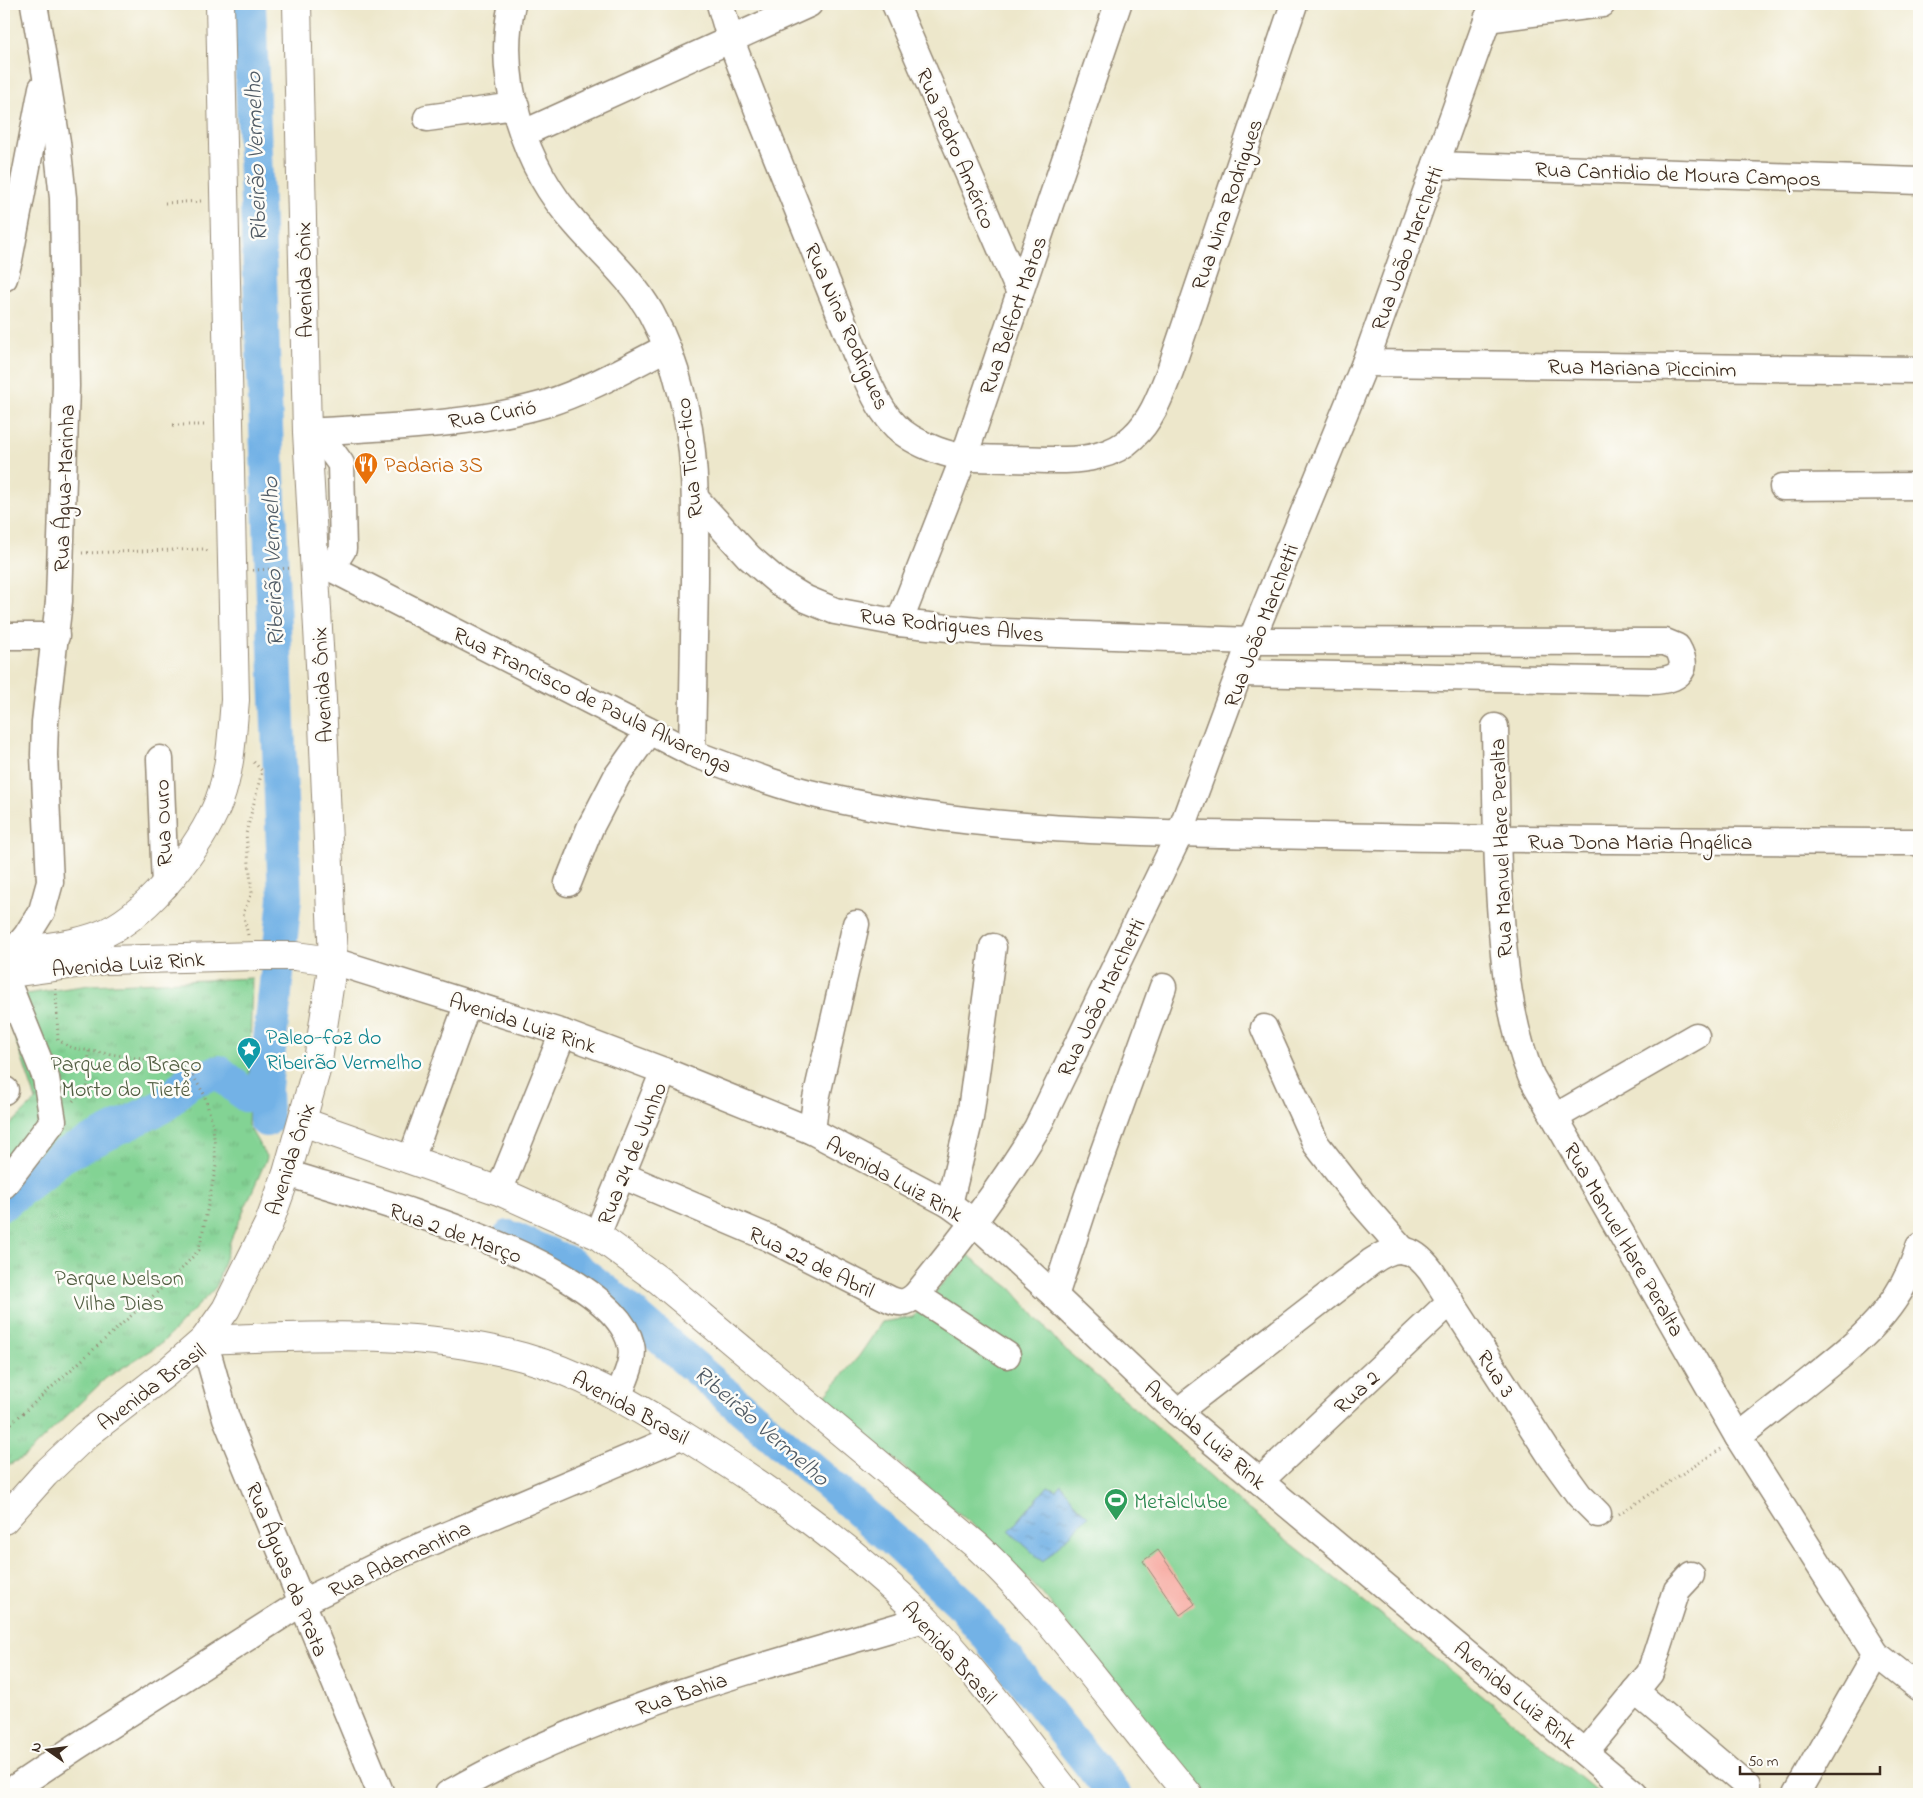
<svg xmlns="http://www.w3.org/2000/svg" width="1923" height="1798" font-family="'Indie Flower',sans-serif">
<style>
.grass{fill:url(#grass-tufts);stroke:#5f7e59}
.pitch{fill:#83d394;stroke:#5f7e59}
.water{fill:url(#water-ripples);stroke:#576e82}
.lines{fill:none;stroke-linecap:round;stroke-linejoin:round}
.river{stroke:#73b2e6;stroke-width:34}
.building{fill:#f7aba3}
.minor-casing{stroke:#948874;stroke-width:29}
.major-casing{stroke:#948874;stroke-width:30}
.path{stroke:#948874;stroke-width:3;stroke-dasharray:1 4;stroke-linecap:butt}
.minor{stroke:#fff;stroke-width:26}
.major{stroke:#fff;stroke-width:28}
.labels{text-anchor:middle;stroke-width:5;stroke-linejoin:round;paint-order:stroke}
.street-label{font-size:22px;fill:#3b2a1e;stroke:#fdfcf7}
.food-label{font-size:22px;fill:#c56008;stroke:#fdfcf7;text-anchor:start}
.culture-label{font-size:22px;fill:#0d838f;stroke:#fdfcf7;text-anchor:start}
.park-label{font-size:22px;fill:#515d41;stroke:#fdfcf7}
.leisure-label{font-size:22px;fill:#27864d;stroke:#fdfcf7;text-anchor:start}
.water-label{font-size:24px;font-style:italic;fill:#4f5a64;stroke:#fdfcf7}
</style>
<defs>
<pattern id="grass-tufts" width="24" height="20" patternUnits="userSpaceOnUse" patternTransform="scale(1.25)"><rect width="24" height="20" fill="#83d394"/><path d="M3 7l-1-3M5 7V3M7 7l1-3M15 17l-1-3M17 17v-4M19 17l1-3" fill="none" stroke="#72b57f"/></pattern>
<pattern id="water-ripples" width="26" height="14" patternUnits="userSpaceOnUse" patternTransform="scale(1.25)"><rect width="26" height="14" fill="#73b2e6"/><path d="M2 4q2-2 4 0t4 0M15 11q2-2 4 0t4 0" fill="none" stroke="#6091ba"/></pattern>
</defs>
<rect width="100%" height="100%" fill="#fdfcf7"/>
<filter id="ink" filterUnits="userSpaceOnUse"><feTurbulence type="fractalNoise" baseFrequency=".02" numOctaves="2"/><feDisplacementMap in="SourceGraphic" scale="10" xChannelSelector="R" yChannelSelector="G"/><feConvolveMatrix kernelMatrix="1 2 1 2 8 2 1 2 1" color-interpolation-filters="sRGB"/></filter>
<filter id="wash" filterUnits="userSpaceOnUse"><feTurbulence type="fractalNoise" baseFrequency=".0096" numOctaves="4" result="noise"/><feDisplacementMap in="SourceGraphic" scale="20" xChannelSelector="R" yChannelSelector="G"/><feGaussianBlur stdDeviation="1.12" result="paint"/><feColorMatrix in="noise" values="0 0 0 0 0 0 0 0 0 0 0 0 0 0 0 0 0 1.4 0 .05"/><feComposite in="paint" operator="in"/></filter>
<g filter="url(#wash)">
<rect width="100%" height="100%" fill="#ede7cb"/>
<path class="grass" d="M252 978 248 1125 267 1158 231 1239 216 1287 162 1343 106 1378 24 1457 4 1467V1131L36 1100 4 1006V997L90 985Z"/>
<path class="pitch" d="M968 1255 1012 1289 1062 1347 1153 1424 1239 1502 1473 1688 1600 1794H1205L1043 1595 991 1540 822 1399 859 1356 882 1322 913 1317Z"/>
<path class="water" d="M1061 1484 1076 1505 1088 1516 1043 1562 1009 1531 1048 1486 1056 1490Z"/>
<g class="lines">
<g class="river">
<path d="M249 4 285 898 265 1088 266 1120"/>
<path d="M4 1203 62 1156 163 1106 189 1081 219 1072 246 1095 265 1088"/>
<path d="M509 1237 569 1263 624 1306 899 1545 961 1603 1114 1794"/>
</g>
</g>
<g id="blocks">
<path class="building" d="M1158 1550 1195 1604 1180 1615 1143 1561Z"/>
</g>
</g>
<g filter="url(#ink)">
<use href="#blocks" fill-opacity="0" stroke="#948874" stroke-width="1"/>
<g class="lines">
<g class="minor-casing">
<g id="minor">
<path d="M512 4C495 79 525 168 576 224 601 253 632 279 651 313 664 337 675 366 681 392 698 452 695 517 695 580 694 637 693 695 692 753"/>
<path d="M720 4 730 38 759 113 862 369C874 395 885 423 911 438 926 447 947 455 964 457 979 459 995 458 1010 459 1038 459 1069 463 1097 456 1110 453 1124 446 1133 437 1152 420 1161 394 1170 371L1294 4"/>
<path d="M895 4 1020 293"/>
<path d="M1487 19 1602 4"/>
<path d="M427 118 516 106"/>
<path d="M524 133 809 4"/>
<path d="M1436 165 1919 181"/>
<path d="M4 278 9 260 42 88"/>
<path d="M1365 363 1919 370"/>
<path d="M317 431 341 464 343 549 331 568"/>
<path d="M307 432C386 427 468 426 545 404 587 391 627 368 666 348"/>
<path d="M1783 487 1919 486"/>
<path d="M696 499 749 557 778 582 806 599 835 611 899 623 978 631 1251 641 1665 642 1677 647C1692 673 1675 680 1652 681L1240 673"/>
<path d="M315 560 692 753C735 769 777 786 822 796 985 834 1156 833 1323 836 1522 840 1720 841 1919 842"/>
<path d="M899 623 964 457 1118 4"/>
<path d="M4 636H56"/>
<path d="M1495 727C1496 786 1496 846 1500 905 1504 964 1509 1020 1531 1076L1738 1437 1876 1654 1919 1688"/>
<path d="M160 759 165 886"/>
<path d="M568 883 590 828 617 776 649 731"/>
<path d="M12 953 27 935 42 911 50 882 44 755 45 722 59 601 66 386 63 198 57 142 34 4"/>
<path d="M333 961 563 1033 664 1071 812 1131 949 1204 975 1223 1055 1296 1177 1412 1634 1794"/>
<path d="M1264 1028 1316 1144 1361 1202 1404 1251"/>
<path d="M4 1091 5 1090"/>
<path d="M1555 1117 1696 1036"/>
<path d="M812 1131 816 1099 856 924"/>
<path d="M411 1159 468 1003"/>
<path d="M287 1173C363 1198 612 1262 631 1345 635 1361 624 1380 619 1395"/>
<path d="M621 1175 769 1238 887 1298C899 1304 906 1304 916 1295 961 1240 1001 1188 1037 1128L1180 833 1251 641 1365 363 1493 4"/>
<path d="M4 1185 53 1121 46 1078 4 974"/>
<path d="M499 1191 563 1033"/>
<path d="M949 1204 970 1118 993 947"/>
<path d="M597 1235 664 1071"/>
<path d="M916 1295 1007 1355"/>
<path d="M1055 1296 1087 1198 1163 987"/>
<path d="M204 1340 226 1418 381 1794"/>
<path d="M1177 1412 1371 1262C1397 1244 1412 1246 1431 1271L1550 1455 1579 1495 1598 1514"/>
<path d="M1738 1437C1763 1417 1788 1398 1813 1378 1861 1340 1901 1308 1919 1247"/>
<path d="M1260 1481 1451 1301"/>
<path d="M1635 1691 1747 1786"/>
<path d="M1585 1752 1650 1673 1677 1590 1691 1575"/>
<path d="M6 1794 76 1747 301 1603 393 1558 683 1435"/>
<path d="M448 1794C595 1709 762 1667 924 1619"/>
<path d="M1796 1794 1876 1654"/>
</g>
</g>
<g class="major-casing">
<g id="major">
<path d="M4 955C38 946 75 947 107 932 151 911 201 846 219 801 231 769 232 733 235 700L220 4"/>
<path d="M4 974 106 960 258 956H295L333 961"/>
<path d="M303 1122 499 1191 597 1235 660 1281 976 1545C1056 1620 1117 1711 1188 1794"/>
<path d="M204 1340C310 1336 418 1329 523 1357 581 1373 630 1403 681 1434 767 1487 852 1546 924 1618 976 1670 1022 1736 1068 1794"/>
<path d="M4 1520 45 1474 86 1435 166 1373 204 1340 226 1309 269 1223 287 1173 317 1067 333 961 322 700 307 432 297 4"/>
</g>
</g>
<g class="path">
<path d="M165 203 202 201"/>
<path d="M173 425H207"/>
<path d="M82 553 204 549 209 552"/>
<path d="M253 570 292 568"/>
<path d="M248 935 243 913 252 893 246 834 262 771 252 760"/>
<path d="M73 1101 88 1086 89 1051"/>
<path d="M4 1430 173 1278 199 1250 216 1166 213 1125 204 1094 187 1066 72 1048 58 1040 56 989"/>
<path d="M1619 1514 1721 1449"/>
</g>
<use href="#minor" class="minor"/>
<use href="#major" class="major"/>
</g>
</g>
<defs>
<g id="restaurant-pin" transform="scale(1.25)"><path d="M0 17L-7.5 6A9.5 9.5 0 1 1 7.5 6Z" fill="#e8710a" stroke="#fdfcf7"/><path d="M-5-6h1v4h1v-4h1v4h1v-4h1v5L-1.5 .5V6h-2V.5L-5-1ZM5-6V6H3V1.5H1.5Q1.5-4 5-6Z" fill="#fff"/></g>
<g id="sight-pin" transform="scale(1.25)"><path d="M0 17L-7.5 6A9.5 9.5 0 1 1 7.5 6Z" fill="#0f9aa8" stroke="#fdfcf7"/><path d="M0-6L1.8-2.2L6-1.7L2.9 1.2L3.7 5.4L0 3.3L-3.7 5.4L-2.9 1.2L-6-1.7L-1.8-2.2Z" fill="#fff"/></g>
<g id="stadium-pin" transform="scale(1.25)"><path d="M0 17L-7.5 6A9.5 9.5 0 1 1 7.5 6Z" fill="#2e9e5b" stroke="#fdfcf7"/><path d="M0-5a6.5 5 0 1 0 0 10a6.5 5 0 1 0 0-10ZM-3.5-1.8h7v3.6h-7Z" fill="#fff"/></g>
</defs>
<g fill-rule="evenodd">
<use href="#restaurant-pin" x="366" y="464"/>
<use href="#sight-pin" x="249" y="1049"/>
<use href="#stadium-pin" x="1116" y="1500"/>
</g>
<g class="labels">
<g class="street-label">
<text transform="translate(957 148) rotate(67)" y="8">Rua Pedro Américo</text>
<text transform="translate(1678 173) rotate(2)" y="8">Rua Cantidio de Moura Campos</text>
<text transform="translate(1226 204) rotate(-71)" y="8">Rua Nina Rodrigues</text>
<text transform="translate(1406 248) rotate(-70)" y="8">Rua João Marchetti</text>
<text transform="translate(303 280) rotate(-91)" y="8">Avenida Ônix</text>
<text transform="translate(1012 315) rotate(-71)" y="8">Rua Belfort Matos</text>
<text transform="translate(848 326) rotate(66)" y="8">Rua Nina Rodrigues</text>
<text transform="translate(1642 367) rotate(1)" y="8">Rua Mariana Piccinim</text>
<text transform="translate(492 413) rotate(-10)" y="8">Rua Curió</text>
<text transform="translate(688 458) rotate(-96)" y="8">Rua Tico-tico</text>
<text transform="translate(63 488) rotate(-88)" y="8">Rua Água-Marinha</text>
<text transform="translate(952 624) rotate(6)" y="8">Rua Rodrigues Alves</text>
<text transform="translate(1260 625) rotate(-69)" y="8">Rua João Marchetti</text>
<text transform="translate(321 685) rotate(-93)" y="8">Avenida Ônix</text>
<text transform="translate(593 699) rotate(26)" y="8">Rua Francisco de Paula Alvarenga</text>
<text transform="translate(162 823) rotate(-92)" y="8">Rua Ouro</text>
<text x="1640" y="849">Rua Dona Maria Angélica</text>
<text transform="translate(1500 848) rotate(-92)" y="8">Rua Manuel Hare Peralta</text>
<text transform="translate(128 963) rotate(-4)" y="8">Avenida Luiz Rink</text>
<text transform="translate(1100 997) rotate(-64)" y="8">Rua João Marchetti</text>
<text transform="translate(523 1022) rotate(18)" y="8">Avenida Luiz Rink</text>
<text transform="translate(631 1153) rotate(-68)" y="8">Rua 24 de Junho</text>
<text transform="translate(289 1159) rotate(-72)" y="8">Avenida Ônix</text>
<text transform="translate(895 1178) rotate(29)" y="8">Avenida Luiz Rink</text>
<text transform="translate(456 1232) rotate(20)" y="8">Rua 2 de Março</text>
<text transform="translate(1625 1239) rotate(60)" y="8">Rua Manuel Hare Peralta</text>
<text transform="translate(812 1261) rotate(26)" y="8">Rua 22 de Abril</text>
<text transform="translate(1497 1373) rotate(57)" y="8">Rua 3</text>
<text transform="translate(151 1386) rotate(-37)" y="8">Avenida Brasil</text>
<text transform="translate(1356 1391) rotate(-43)" y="8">Rua 2</text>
<text transform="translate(631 1407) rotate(29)" y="8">Avenida Brasil</text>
<text transform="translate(1206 1434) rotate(41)" y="8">Avenida Luiz Rink</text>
<text transform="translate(399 1558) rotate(-25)" y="8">Rua Adamantina</text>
<text transform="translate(288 1569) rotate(68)" y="8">Rua Águas da Prata</text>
<text transform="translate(950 1652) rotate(48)" y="8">Avenida Brasil</text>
<text transform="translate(681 1693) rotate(-19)" y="8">Rua Bahia</text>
<text transform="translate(1516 1694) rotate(40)" y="8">Avenida Luiz Rink</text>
</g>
<g class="food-label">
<text x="384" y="472">Padaria 3S</text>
</g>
<g class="culture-label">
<text x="266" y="1044">Paleo-foz do<tspan x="266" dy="25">Ribeirão Vermelho</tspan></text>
</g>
<g class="park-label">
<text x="126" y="1071">Parque do Braço<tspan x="126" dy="25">Morto do Tietê</tspan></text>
<text x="119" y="1285">Parque Nelson<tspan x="119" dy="25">Vilha Dias</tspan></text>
</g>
<g class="leisure-label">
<text x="1134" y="1508">Metalclube</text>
</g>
<g class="water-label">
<text transform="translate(255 157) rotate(-92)" y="8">Ribeirão Vermelho</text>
<text transform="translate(272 562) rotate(-92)" y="8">Ribeirão Vermelho</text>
<text transform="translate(762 1425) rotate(41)" y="8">Ribeirão Vermelho</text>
</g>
</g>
<rect width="1923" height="1798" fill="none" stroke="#fdfcf7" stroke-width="20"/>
<g transform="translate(48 1750) rotate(284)" stroke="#fdfcf7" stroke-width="4" paint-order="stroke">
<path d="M0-4L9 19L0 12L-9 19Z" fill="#3b2a1e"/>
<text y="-8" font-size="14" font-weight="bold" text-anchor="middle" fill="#3b2a1e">N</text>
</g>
<path d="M1740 1766v8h140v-8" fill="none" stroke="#3b2a1e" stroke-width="2.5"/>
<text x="1748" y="1766" font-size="15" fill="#3b2a1e" stroke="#fdfcf7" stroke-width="4" paint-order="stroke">50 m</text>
</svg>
